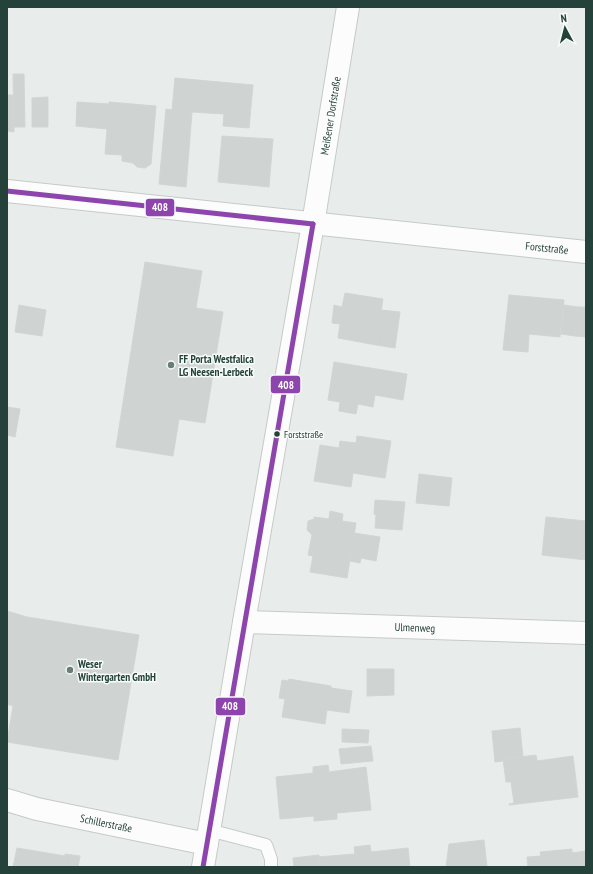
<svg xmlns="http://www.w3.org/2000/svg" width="593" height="874" font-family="'PT Sans Narrow',sans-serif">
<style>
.building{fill:#cfd4d2;stroke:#d1d6d4}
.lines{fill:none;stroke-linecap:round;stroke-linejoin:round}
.lane-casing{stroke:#c5cac8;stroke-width:14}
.street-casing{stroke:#c5cac8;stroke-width:24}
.secondary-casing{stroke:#c3cbc8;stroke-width:24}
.lane{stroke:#fcfcfc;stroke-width:12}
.street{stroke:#fcfcfc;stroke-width:22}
.secondary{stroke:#fcfcfc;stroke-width:22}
.bus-1-casing{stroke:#f7fbf9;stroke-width:8}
.bus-1{stroke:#8e44ad;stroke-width:5}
.poi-dot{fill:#697e78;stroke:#f7fbf9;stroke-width:1.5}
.bus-dot{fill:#24423a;stroke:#f7fbf9;stroke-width:1.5}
.labels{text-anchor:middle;stroke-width:3;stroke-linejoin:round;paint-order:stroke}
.bus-label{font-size:10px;fill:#24423a;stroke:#f7fbf9;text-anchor:start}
.street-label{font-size:11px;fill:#24423a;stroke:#f7fbf9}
.poi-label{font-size:11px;font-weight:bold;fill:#24423a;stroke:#f7fbf9;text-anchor:start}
.line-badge{stroke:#f7fbf9;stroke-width:1.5}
.badge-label{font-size:11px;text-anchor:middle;font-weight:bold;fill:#fff}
</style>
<rect width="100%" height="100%" fill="#e8edeb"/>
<g class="building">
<path d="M13 74H24L25 127H14Z"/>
<path d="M175 78 253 85 249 128 223 126 224 114 192 112 186 187 159 184 166 109 172 110Z"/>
<path d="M7 95H13L14 132 7 131Z"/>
<path d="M48 97V127H32V98Z"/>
<path d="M77 102 109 104V102L156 106 151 164 145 168 137 167 133 163 122 161V155L105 154 107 129 76 126Z"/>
<path d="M222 136 273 139 269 187 218 182Z"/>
<path d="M145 262 202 271 196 308 223 312 205 423 179 419 173 456 116 447Z"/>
<path d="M345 293 383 299 376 345 338 338 340 324 332 323 334 305 342 307Z"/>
<path d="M509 295 564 300 560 337 529 334 528 352 503 350Z"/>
<path d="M19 305 46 310 42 336 15 332Z"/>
<path d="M564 305 578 307 575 336 561 334Z"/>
<path d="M578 307H586V337L575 336Z"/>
<path d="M381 310 400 312 395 348 376 345Z"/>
<path d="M334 362 407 374 403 400 375 395 373 407 358 404 356 414 339 411 340 402 328 400Z"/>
<path d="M7 407 20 409 15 437 7 435Z"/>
<path d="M357 436 391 441 385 478 353 473 351 487 314 481 320 445 339 448 340 441 356 443Z"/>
<path d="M419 474 452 478 449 506 416 503Z"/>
<path d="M375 500 405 502 402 530 375 528 376 515 374 514Z"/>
<path d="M330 511 343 514 342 521 356 523 347 578 310 572 313 556 308 555 312 535 307 530 308 521 314 519V517L329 519Z"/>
<path d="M546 517 586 521V560L542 555Z"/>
<path d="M354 533 380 537 376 561 361 558 360 563 350 561Z"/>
<path d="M7 611 27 617 139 635 118 760 7 742 13 706 7 704Z"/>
<path d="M367 669H394V695L367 696Z"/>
<path d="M289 679 331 686V688L352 691 349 713 327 710 325 724 282 717 285 699 279 698 282 680 288 681Z"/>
<path d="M520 728 523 757 503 759V761L495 762 492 731Z"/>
<path d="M342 729 369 730 368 743 342 742Z"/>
<path d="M371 746 373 761 341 764 339 749Z"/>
<path d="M536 755 537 761 573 756 578 797 509 805V804L514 803 511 782H506L503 759Z"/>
<path d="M328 765 329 772 366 767 371 810 337 813V819L314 821V816L280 819 276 777 313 773V767Z"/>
<path d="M484 840 487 867H446L449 844Z"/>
<path d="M370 845 371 852 408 848 410 867H319L318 857 355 854 354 847Z"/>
<path d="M17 848 65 856 64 867H13Z"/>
<path d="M572 849V853L585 851 586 867H528L527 857 541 856 540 852Z"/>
<path d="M65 854 80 856 78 867H64Z"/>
<path d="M319 855V867H294L293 858Z"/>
</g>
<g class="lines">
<g class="lane-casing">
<path id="lane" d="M209 830 266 845 271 859V867"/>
</g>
<g class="street-casing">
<g id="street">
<path id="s1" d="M244 622 586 633"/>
<path id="s2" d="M7 800 37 809 207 844"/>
<path id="s3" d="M203 867 244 622 313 224 348 7"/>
</g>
</g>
<g class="secondary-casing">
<g id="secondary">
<path id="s4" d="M7 191 586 252"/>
</g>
</g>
<use href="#lane" class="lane"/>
<use href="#street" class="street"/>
<use href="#secondary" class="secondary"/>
<g class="bus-1-casing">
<g id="bus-1">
<path d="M7 191 313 224"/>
<path d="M203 867 313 224"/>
</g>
</g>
<use href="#bus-1" class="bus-1"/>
</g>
<g class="poi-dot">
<circle cx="171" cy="365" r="4"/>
<circle cx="70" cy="670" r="4"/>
</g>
<circle class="bus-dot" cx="277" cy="434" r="3.5"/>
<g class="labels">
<g class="bus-label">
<text x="284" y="438">Forststraße</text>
</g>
<g class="street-label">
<text dy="4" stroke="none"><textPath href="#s3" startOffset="762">Meißener Dorfstraße</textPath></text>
<text dy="4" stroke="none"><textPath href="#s4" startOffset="543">Forststraße</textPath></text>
<text dy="4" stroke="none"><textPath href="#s1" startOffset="171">Ulmenweg</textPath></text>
<text dy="4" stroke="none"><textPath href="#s2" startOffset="102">Schillerstraße</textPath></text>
</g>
<g class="poi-label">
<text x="179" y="363">FF Porta Westfalica<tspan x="179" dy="13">LG Neesen-Lerbeck</tspan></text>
<text x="78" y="668">Weser<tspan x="78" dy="13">Wintergarten GmbH</tspan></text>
</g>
</g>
<g class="line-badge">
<rect x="145" y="198" width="30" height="19" rx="4" fill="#8e44ad"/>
<rect x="270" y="375" width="31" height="19" rx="4" fill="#8e44ad"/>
<rect x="215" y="697" width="31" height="19" rx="4" fill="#8e44ad"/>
</g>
<g class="badge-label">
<text x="160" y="211">408</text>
<text x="286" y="389">408</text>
<text x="230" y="710">408</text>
</g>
<rect width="593" height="874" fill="none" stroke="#24423a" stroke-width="16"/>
<g transform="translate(565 28) rotate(353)" stroke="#f7fbf9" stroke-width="3" paint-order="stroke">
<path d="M0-3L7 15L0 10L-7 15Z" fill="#24423a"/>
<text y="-6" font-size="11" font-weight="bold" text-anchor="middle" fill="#24423a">N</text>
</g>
</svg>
